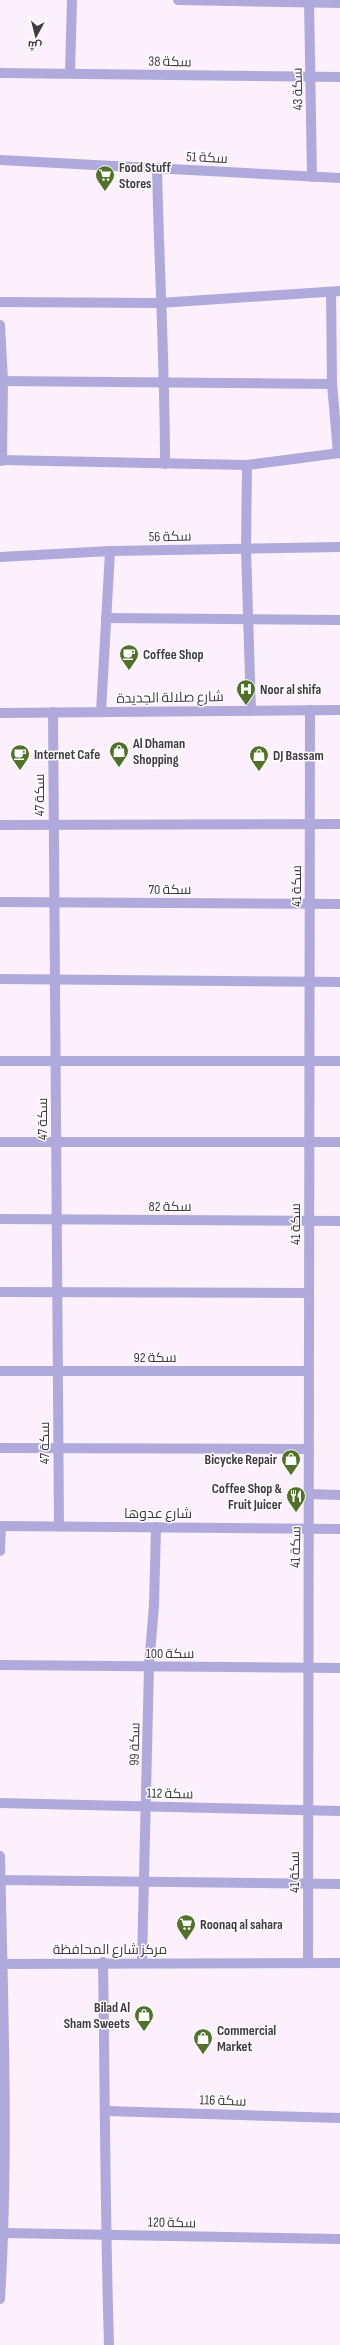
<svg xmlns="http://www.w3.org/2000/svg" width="340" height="2345" font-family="'Sofia Sans Condensed',Cairo,sans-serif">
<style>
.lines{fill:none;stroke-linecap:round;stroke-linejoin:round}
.service{stroke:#afaadb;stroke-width:10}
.minor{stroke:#afaadb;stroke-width:10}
.tertiary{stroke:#afaadb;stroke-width:10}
.labels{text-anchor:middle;stroke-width:3;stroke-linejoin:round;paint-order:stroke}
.street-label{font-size:14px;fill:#413a42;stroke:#fff}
.poi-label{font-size:14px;font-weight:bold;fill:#413a42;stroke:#fff;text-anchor:start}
</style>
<rect width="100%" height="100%" fill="#fbf0fc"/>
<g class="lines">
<g class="service">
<path d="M178 0 340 3"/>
<path d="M0 825 340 824"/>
<path d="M0 979 340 982"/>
<path d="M0 1142H340"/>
<path d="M0 1292 309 1293"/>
<path d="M0 1448 309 1449"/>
<path d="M309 1494 340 1495"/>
<path d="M0 1880 340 1884"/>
<path d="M103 1962C105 2090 105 2217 109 2345"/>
</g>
<g class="minor">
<path d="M309 0 312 177"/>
<path d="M0 73 340 77"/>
<path d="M70 73 72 0"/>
<path d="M0 160 340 178"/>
<path d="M157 168C159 267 165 365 165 464"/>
<path d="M331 292 332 384 338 453"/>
<path d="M0 302 160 303 340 291"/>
<path d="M0 325 3 381 2 461"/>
<path d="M0 381 332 384"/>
<path d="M0 460 247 465 340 453"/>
<path d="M247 465 246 549 251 711"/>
<path d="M0 557 110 551 340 547"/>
<path d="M106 618 340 620"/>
<path d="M53 712 59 1526"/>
<path d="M101 712 110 551"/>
<path d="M0 902 340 904"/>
<path d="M0 1061H340"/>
<path d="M0 1219 340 1221"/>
<path d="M0 1371H309"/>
<path d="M0 1526 340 1529"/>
<path d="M0 1551 1 1526"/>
<path d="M0 1665 340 1668"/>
<path d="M0 1803 340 1811"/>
<path d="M0 1856C3 2003 9 2152 0 2299"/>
<path d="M142 1962 149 1666 154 1605 156 1527"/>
<path d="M308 1962 310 710"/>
<path d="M106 2111 340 2118"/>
<path d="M4 2233 340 2239"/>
</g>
<g class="tertiary">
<path d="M0 713 340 710"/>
<path d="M0 1964 340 1963"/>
</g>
</g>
<defs>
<g id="supermarket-pin" transform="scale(1)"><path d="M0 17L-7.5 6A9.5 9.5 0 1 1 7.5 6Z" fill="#507229" stroke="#fff"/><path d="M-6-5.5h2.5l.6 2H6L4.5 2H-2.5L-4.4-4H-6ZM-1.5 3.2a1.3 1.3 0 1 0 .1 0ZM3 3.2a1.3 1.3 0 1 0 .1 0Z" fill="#fff"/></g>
<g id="cafe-pin" transform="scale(1)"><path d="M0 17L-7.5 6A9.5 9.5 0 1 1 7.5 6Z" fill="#507229" stroke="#fff"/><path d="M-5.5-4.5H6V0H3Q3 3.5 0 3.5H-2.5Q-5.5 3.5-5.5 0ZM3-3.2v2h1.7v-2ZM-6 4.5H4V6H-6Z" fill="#fff"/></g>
<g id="hospital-pin" transform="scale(1)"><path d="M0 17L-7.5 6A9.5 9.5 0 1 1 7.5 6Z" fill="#507229" stroke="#fff"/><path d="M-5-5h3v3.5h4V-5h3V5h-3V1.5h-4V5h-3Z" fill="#fff"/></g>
<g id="shop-pin" transform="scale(1)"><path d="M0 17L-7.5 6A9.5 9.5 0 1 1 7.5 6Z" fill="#507229" stroke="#fff"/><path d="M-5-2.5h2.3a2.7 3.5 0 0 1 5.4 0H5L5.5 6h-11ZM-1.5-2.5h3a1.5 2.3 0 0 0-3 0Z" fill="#fff"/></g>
<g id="restaurant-pin" transform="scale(1)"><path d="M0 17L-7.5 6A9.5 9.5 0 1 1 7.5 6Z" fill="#507229" stroke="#fff"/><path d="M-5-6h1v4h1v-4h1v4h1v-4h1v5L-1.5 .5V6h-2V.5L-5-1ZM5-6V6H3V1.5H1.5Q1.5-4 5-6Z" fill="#fff"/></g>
</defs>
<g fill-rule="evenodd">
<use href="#supermarket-pin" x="105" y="175"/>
<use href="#cafe-pin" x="129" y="654"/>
<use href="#hospital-pin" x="246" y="689"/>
<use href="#shop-pin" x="119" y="751"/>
<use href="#cafe-pin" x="20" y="754"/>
<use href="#shop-pin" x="259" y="755"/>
<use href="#shop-pin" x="291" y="1459"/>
<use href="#restaurant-pin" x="296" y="1496"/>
<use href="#supermarket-pin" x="186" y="1924"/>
<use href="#shop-pin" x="144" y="2015"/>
<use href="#shop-pin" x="203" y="2038"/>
</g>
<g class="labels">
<g class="street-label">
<text transform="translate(170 61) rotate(1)" y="5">سكة 38</text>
<text transform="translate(297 89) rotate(-91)" y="5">سكة 43</text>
<text transform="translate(207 157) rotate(3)" y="5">سكة 51</text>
<text transform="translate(170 536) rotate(-1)" y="5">سكة 56</text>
<text transform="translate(170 697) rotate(-1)" y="5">شارع صلالة الجديدة</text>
<text transform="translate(39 795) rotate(-90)" y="5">سكة 47</text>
<text transform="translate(296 886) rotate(-90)" y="5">سكة 41</text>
<text x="170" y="894">سكة 70</text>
<text transform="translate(42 1119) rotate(-90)" y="5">سكة 47</text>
<text x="170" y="1211">سكة 82</text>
<text transform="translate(295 1224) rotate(-90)" y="5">سكة 41</text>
<text x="155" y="1362">سكة 92</text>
<text transform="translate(44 1443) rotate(-90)" y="5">سكة 47</text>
<text x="158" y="1518">شارع عدوها</text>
<text transform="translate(295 1547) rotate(-89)" y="5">سكة 41</text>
<text x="170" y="1658">سكة 100</text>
<text transform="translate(134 1744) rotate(-89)" y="5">سكة 99</text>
<text transform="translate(170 1793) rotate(1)" y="5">سكة 112</text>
<text transform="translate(294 1872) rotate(-90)" y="5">سكة 41</text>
<text x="110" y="1954">مركز شارع المحافظة</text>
<text transform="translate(223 2100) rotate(2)" y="5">سكة 116</text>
<text transform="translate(172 2222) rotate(1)" y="5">سكة 120</text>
</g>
<g class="poi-label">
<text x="119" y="172">Food Stuff<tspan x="119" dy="16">Stores</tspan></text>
<text x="143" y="659">Coffee Shop</text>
<text x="260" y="694">Noor al shifa</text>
<text x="133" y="748">Al Dhaman<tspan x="133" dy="16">Shopping</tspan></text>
<text x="34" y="759">Internet Cafe</text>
<text x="273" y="760">DJ Bassam</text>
<text x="277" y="1464" text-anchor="end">Bicycke Repair</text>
<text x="282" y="1493" text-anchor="end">Coffee Shop &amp;<tspan x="282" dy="16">Fruit Juicer</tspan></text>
<text x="200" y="1929">Roonaq al sahara</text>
<text x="130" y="2012" text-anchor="end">Bilad Al<tspan x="130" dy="16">Sham Sweets</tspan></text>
<text x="217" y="2035">Commercial<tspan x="217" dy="16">Market</tspan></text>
</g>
</g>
<g transform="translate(36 36) rotate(187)" stroke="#ffffff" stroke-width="3" paint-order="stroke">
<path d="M0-3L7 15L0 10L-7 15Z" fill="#413a42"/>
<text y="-6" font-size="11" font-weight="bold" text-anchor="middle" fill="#413a42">ش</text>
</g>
</svg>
